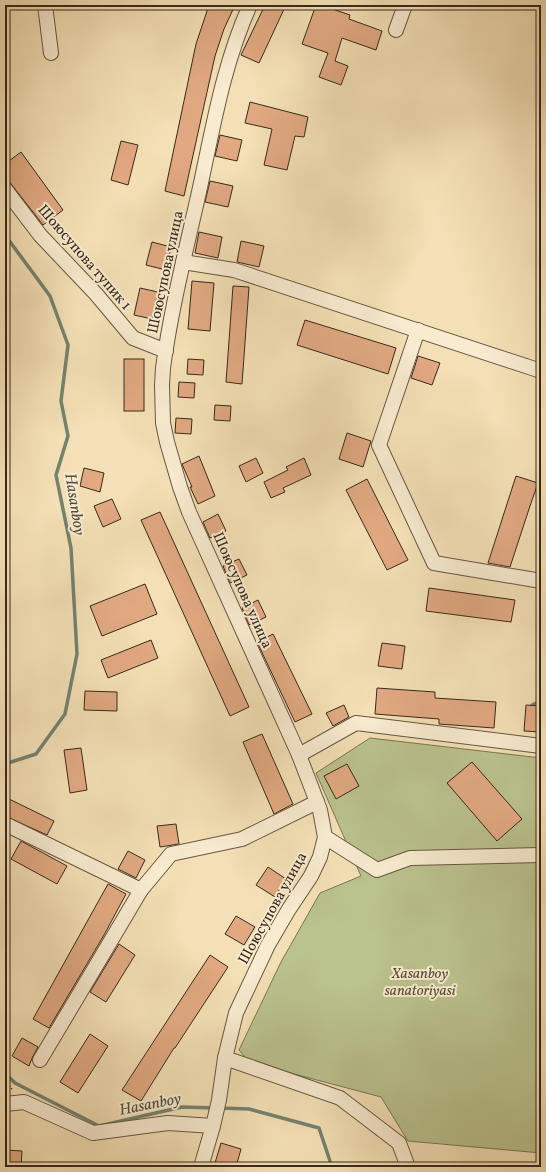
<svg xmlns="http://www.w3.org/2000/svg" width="546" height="1172" font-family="Vollkorn,serif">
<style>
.green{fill:#bac28e;stroke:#797654}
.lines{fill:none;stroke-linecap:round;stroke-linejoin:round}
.stream{stroke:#748270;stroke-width:3.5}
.building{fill:#e1a982;stroke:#38291a}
.minor-casing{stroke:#675741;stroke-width:16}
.path{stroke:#38291a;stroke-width:2;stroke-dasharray:1 2;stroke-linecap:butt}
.minor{stroke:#f8ebd0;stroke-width:14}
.labels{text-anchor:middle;stroke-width:4;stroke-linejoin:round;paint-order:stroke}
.street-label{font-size:15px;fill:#38291a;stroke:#f8ebd0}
.park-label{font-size:15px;font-style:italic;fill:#584f37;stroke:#f8ebd0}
.water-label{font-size:16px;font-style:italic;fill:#514e3e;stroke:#f8ebd0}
</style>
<rect width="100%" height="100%" fill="#f4e0b6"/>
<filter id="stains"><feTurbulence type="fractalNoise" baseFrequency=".005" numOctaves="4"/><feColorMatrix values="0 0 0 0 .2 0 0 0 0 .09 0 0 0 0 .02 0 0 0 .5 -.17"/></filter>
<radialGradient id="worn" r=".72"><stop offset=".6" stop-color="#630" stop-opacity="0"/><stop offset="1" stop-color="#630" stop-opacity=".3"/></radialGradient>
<path class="green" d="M370 738 541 758V1153L408 1141 381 1097 249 1062 239 1050 281 962 320 893 361 876 316 773Z"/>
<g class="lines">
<g class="stream">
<path d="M5 235 50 296 68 345 61 401 68 436 56 475 71 548 77 654 65 714 36 754 5 764"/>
<path d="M532 705 541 701"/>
<path d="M5 1073 15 1083 99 1126 182 1107 214 1108"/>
<path d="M220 1108 249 1109 319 1128 332 1167"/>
</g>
</g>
<g class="building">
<path d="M209 5H235L224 29 215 56 184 196 165 191 196 44Z"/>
<path d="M265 5H286L259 63 241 55Z"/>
<path d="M316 5H321L350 15 349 19 382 31 376 50 342 38 335 61 348 66 341 85 319 77 328 53 302 44Z"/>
<path d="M250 102 308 117 304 137 295 136 287 170 264 165 272 129 245 123Z"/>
<path d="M220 135 242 140 237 161 215 156Z"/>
<path d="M121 141 138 145 128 185 111 180Z"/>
<path d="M21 152 63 210 43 225 5 176V164Z"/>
<path d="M210 181 233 186 228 207 205 202Z"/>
<path d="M199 232 222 237 218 258 195 253Z"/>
<path d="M241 241 264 246 259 267 237 262Z"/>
<path d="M152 242 171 247 166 270 146 265Z"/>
<path d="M192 281 214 283 210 331 188 329Z"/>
<path d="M233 286 249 287 242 384 226 382Z"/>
<path d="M140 288 158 292 152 319 134 315Z"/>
<path d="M305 320 396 348 388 374 297 345Z"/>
<path d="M418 356 440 363 432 385 411 378Z"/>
<rect x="124" y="359" width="20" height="52"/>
<path d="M188 359 204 360 203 375 187 374Z"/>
<path d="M179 382 195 383 194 398 178 397Z"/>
<path d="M215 405 231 406 230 421 214 420Z"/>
<path d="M176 418 192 419 191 434 175 433Z"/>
<path d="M347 433 371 441 363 467 339 459Z"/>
<path d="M199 456 215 496 198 504 190 487H192L182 464Z"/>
<path d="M256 458 263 473 246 482 239 466Z"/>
<path d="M304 458 311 475 283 488 285 492 271 498 264 482 288 470 286 467Z"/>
<path d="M84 468 104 473 100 492 80 486Z"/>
<path d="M516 476 538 483 530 506 510 567 488 563Z"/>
<path d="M367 479 408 560 387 570 346 490Z"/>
<path d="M112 499 121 519 103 527 94 506Z"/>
<path d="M160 512 249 707 230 716 141 520Z"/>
<path d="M218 514 226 531 210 538 203 522Z"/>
<path d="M239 559 247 575 230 583 223 566Z"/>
<path d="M145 584 157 614 102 636 90 606Z"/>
<path d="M429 588 515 600 511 622 426 611Z"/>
<path d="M258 600 266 617 249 625 242 608Z"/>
<path d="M273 634 312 714 295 722 257 642Z"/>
<path d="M151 640 158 658 108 678 101 660Z"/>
<path d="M382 643 405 646 402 669 378 666Z"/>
<path d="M377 688 435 692V698L496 702 494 728 439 724V719L375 714Z"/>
<path d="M85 691 117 692V711L84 710Z"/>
<path d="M344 705 349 717 333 726 326 713Z"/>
<path d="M526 705 541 706V732L524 731Z"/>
<path d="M262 734 293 804 274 814 243 742Z"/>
<path d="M81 748 87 790 70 793 64 750Z"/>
<path d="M472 762 522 819 497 841 447 783Z"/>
<path d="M347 764 359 786 336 799 324 776Z"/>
<path d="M5 797 54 821 47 835 5 816Z"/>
<path d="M176 824 179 844 160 847 157 826Z"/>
<path d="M21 841 67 866 57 884 11 859Z"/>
<path d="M128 851 145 860 136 878 118 869Z"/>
<path d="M268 867 286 879 275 897 256 885Z"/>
<path d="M108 884 126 894 104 935 49 1028 33 1019Z"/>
<path d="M236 916 255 927 244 945 225 934Z"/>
<path d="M119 944 135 955 106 1002 90 992Z"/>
<path d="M210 955 228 967 175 1048H174L141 1101 122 1090Z"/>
<path d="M90 1034 108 1046 78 1093 60 1082Z"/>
<path d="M22 1038 38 1047 33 1056 29 1066 12 1056Z"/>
<path d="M221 1143 241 1149 236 1167H228L215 1163Z"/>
<path d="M5 1150 22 1151 21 1167H5Z"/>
</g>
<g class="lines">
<g class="minor-casing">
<g id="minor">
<path d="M45 5 51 53"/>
<path d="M396 30 405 5"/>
<path d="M5 189 40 235 96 294 133 338 166 351"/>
<path d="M183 262 234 270 541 371"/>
<path d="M418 330 379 445 434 563 541 581"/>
<path d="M299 755 356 723 541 746"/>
<path d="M5 824 141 890"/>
<path d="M325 837 377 870 410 858 541 855"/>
<path d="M225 1058 340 1098 399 1143 408 1167"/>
<path d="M40 1060 141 890 171 854 242 839 317 802"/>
<path d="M5 1104 24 1102 93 1133 168 1123 213 1126"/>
<path d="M201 1167 213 1126 219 1100 225 1058 236 1013 268 945 289 909 311 876 320 857 325 837 320 810 299 755 189 512 180 487 167 442 163 423 162 385 163 368C171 309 186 250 199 192 213 128 223 65 250 5"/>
</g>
</g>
<path class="path" d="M5 1082 13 1090"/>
<use href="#minor" class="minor"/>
</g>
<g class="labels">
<g class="street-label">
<text transform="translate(85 257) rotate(49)" y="5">Шоюсупова тупик 1</text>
<text transform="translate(165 272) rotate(-78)" y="5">Шоюсупова улица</text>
<text transform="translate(243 590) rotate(66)" y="5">Шоюсупова улица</text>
<text transform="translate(272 908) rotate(-61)" y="5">Шоюсупова улица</text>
</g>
<g class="park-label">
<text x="420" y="978">Xasanboy<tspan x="420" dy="17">sanatoriyasi</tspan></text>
</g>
<g class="water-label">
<text transform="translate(76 504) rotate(81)" y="6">Hasanboy</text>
<text transform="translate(150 1103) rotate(-11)" y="6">Hasanboy</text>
</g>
</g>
<rect width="546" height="1172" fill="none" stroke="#f4e0b6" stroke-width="20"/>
<rect x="6" y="6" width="534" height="1160" fill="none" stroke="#38291a" stroke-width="2"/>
<rect x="10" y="10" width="526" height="1152" fill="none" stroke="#38291a"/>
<rect width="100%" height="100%" filter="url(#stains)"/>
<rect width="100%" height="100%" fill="url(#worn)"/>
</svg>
